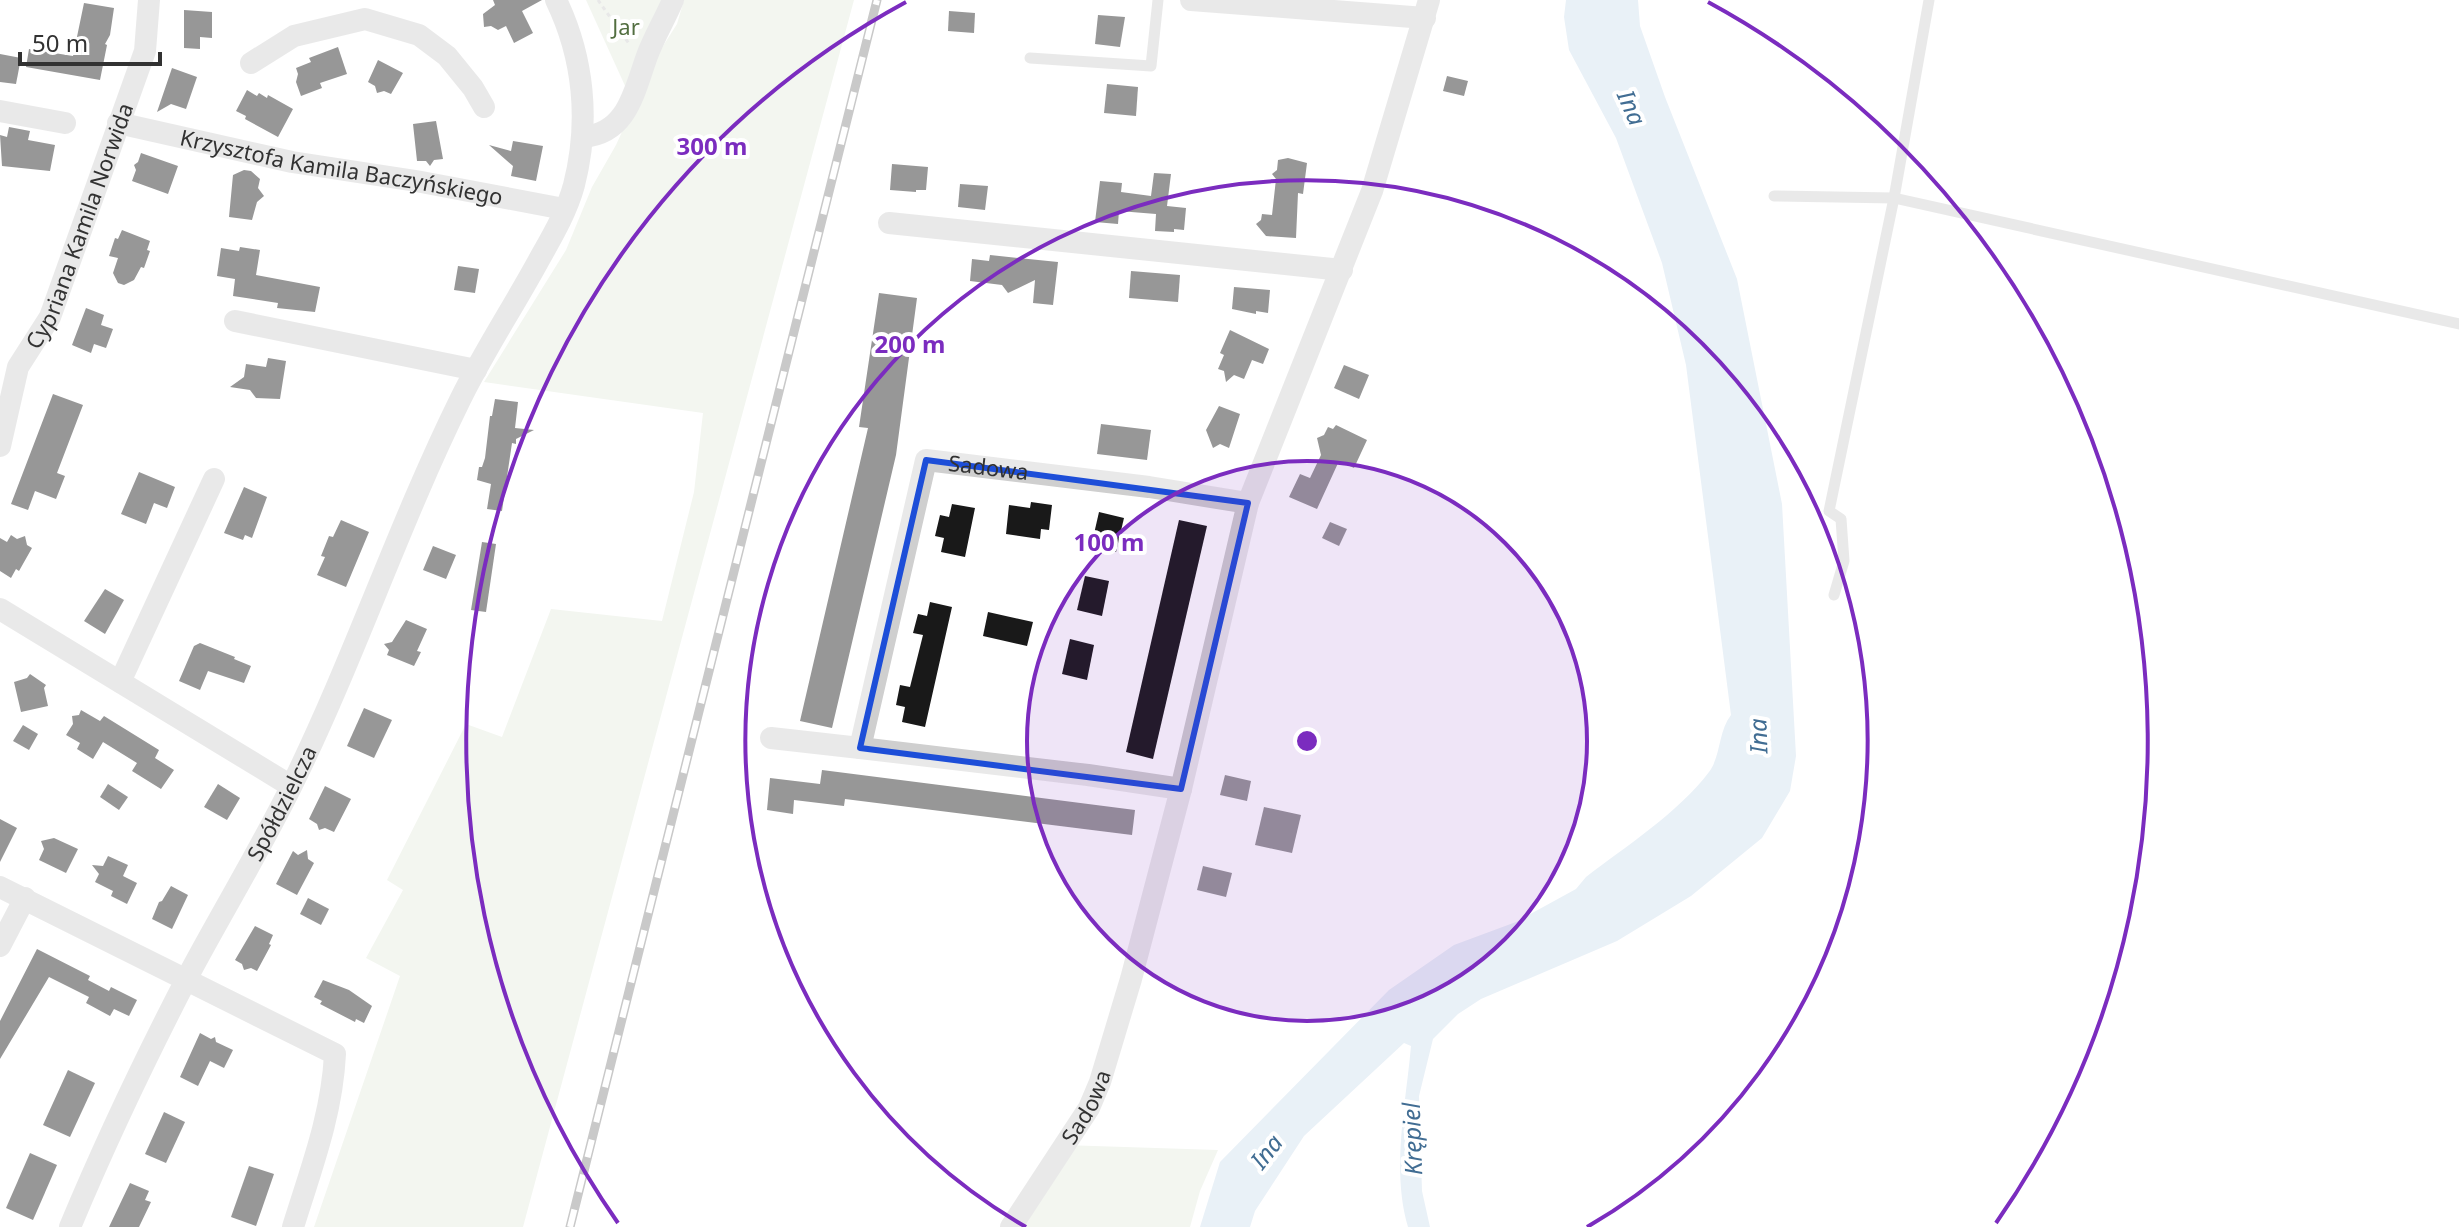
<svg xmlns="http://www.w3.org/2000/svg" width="2459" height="1227" font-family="'Noto Sans',sans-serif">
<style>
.green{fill:#e4ebde}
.water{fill:#cfdfed}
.building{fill:#191919}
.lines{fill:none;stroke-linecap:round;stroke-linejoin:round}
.path{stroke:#ccc;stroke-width:3;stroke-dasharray:4 4;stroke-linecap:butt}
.lane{stroke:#cfcfcf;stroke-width:11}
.street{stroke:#cfcfcf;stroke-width:22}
.rail-casing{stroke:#878787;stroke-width:9}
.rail{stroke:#fff;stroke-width:6;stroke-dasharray:18;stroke-linecap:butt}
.marked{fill:none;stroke:#1d4ed8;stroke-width:6;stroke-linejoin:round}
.ring{fill:none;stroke:#7b2cbf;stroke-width:4}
.labels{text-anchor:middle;stroke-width:8;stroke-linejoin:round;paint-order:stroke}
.park-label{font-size:22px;fill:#526e40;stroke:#fff}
.street-label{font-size:22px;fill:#323232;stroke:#fff}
.water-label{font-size:24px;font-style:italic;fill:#416d93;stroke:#fff}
.centre{fill:#7b2cbf;stroke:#fff;stroke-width:4}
.ring-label{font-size:24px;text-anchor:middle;font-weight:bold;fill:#7b2cbf;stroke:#fff;stroke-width:8;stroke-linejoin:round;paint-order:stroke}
</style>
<rect width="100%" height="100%" fill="#fff"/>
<g class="green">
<path d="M586 0H665L626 88Z"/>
<path d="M684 0H854L523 1227H314L400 976 366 958 403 890 387 880 466 724 502 737 551 609 662 621 694 492 703 413 484 382 566 250 592 187 616 145 656 57 677 24Z"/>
<path d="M1063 1145 1218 1150 1200 1191 1190 1227H1017Z"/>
</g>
<path class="water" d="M1566 0H1638L1640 26 1665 97 1737 279 1782 504 1796 756 1790 791 1762 838 1691 896 1617 941 1481 999 1458 1014 1433 1039 1419 1096 1422 1191 1430 1227H1408C1391 1170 1406 1104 1411 1046L1404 1043 1304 1136 1255 1211 1250 1227H1200L1220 1162 1389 990 1454 945 1516 922 1576 889 1586 877C1625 847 1679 812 1709 772 1721 756 1718 732 1731 715L1686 365 1662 263 1616 138 1569 50 1564 17Z"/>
<g class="building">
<path d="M493 0H542L522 11 533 33 514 43 506 26 498 30 491 26 484 27 483 14 495 5Z"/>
<path d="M84 3 114 8 110 35 105 44 107 45 100 80 26 67 29 49 73 56Z"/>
<path d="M184 10 212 12V38L200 37V49L184 48Z"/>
<path d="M949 11 975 13 974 33 948 31Z"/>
<path d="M1098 15 1125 17 1120 47 1095 44Z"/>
<path d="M338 47 347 74 320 83 322 88 301 96 296 82 298 74 296 68 311 62 309 58Z"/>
<path d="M0 54 21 58 16 84 0 82Z"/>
<path d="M378 60 403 73 391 94 384 91 377 93 375 86 368 82Z"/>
<path d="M172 68 197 77 186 109 171 104 157 112Z"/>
<path d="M1447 76 1468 81 1464 96 1443 91Z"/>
<path d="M1107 84 1138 87 1136 116 1104 113Z"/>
<path d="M247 90 257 96 259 93 267 98 268 95 293 109 278 137 245 119 246 116 236 111Z"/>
<path d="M436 121 443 159 434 160 430 166 426 161H417L413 124Z"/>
<path d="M9 127 30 131 28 140 55 145 50 171 2 166 0 135 7 137Z"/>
<path d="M513 141 543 146 536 181 511 176 513 166 489 145 511 151Z"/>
<path d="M141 153 178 166 168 194 132 181 136 170 134 165 138 162Z"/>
<path d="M1288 158 1307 163 1303 194 1298 193 1296 238 1266 236 1256 224 1261 220 1262 214 1272 215 1276 179 1272 174 1277 170 1278 160Z"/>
<path d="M892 164 928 167 926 190H916V192L890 190Z"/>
<path d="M244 170 251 171 260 179 258 188 264 196 257 202 252 220 229 217 233 175Z"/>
<path d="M1154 173 1171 174 1167 206 1186 208 1184 230 1174 229V232L1155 231 1156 214 1119 211 1118 224 1095 222 1100 181 1122 183 1121 192 1151 196Z"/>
<path d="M960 184 988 186 985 210 958 207Z"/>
<path d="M122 230 150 241 147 250 150 251 144 268 141 267 134 280 124 285 118 283 113 273 118 258 109 256 115 238 118 239Z"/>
<path d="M240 247 260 250 256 275 320 287 315 312 277 308 278 303 233 296 235 279 217 276 221 248 239 251Z"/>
<path d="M990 255 1058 262 1053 305 1033 303 1035 280 1008 293 1002 285 970 281 972 259 989 261Z"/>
<path d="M458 266 479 269 475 293 454 290Z"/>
<path d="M1131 271 1180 275 1178 302 1129 298Z"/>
<path d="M1234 287 1270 290 1268 313 1256 311V314L1232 309Z"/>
<path d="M879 293 917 298 896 455 832 728 800 721 868 428 859 427Z"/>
<path d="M86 308 104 315 101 325 113 329 106 348 94 344 91 353 72 345Z"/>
<path d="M1230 330 1269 349 1263 364 1252 360 1244 379 1234 375 1226 382 1224 371 1218 369 1224 355 1220 353Z"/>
<path d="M268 358 286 361 280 399 256 398 250 390 230 387 244 377 246 364 266 367Z"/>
<path d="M1344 365 1369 375 1359 399 1334 388Z"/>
<path d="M53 394 83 405 57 473 65 476 56 499 35 491 28 510 11 504Z"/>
<path d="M495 399 518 402 515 428 534 430 516 439V444L512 443 502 511 487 509 491 484 477 480 479 467H482L485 458 490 416H492Z"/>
<path d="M1219 406 1240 414 1229 448 1220 444 1213 448 1206 430Z"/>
<path d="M1101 424 1151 430 1147 460 1097 454Z"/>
<path d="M1336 425 1367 440 1354 468 1339 461 1317 509 1289 497 1300 474 1310 478 1321 455 1317 438 1324 435 1328 427 1333 429Z"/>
<path d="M139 472 175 487 167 508 154 503 146 524 121 514Z"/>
<path d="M244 487 267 497 252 538 245 535 243 540 224 533Z"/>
<path d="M1031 502 1052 505 1049 530 1041 529 1040 539 1006 534 1009 505 1030 508Z"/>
<path d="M952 504 975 508 965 557 941 552 944 538 935 536 940 515 949 517Z"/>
<path d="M1099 512 1124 518 1116 552 1091 547Z"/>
<path d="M341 520 369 532 346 587 317 575 325 557 321 556 329 536 333 537Z"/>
<path d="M1179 520 1207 526 1153 759 1126 752Z"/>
<path d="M1330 522 1347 529 1339 546 1322 538Z"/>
<path d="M11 535 17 539 25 536 27 545 32 548 19 571 16 569 11 578 0 571V538L7 542Z"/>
<path d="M482 542 496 544 486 612 471 610Z"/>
<path d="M433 546 456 555 446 579 423 570Z"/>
<path d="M1085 576 1109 581 1102 616 1077 610Z"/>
<path d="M105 589 124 600 105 634 84 621Z"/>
<path d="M930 602 952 607 925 727 902 722 905 707 896 705 900 685 910 687 923 635 913 633 918 614 927 616Z"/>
<path d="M988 612 1033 622 1027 646 983 636Z"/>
<path d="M406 620 427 629 417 651 421 652 414 666 387 655 389 650 384 644 392 642Z"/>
<path d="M1070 639 1094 645 1087 680 1062 674Z"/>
<path d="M200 643 235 657 234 659 251 666 244 683 208 671 200 690 179 681 194 646Z"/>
<path d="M30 674 46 685 44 688 48 706 21 712 14 682 27 678Z"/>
<path d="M364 708 392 720 374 758 347 746Z"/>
<path d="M81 710 100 721 104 716 159 750 155 758 174 770 161 789 132 771 137 763 103 742 93 759 77 749 80 743 66 735 73 724 72 716 79 715Z"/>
<path d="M23 725 38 734 29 750 13 741Z"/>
<path d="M822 770 1135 810 1132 835 845 799 844 806 794 800 793 814 767 810 770 778 820 784Z"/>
<path d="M1225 775 1251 781 1247 801 1220 795Z"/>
<path d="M108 784 128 797 119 810 100 797Z"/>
<path d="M218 784 240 798 227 820 204 807Z"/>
<path d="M325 786 351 799 334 832 325 828 319 830 317 824 309 819Z"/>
<path d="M1264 807 1301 815 1292 853 1255 845Z"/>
<path d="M0 819 17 828 0 862Z"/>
<path d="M54 838 78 849 66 873 39 860 44 849 41 841Z"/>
<path d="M307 850 308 859 314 863 297 895 276 884 293 851 298 855Z"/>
<path d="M108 856 128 865 123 876 137 883 127 904 111 896 113 891 95 882 99 874 92 865 103 866Z"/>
<path d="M1203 866 1232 873 1226 897 1197 890Z"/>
<path d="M171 886 188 895 172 929 152 919 159 902 162 901Z"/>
<path d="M308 898 329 909 321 925 300 914Z"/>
<path d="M255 926 273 935 269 944 271 945 257 971 251 968 244 970 242 964 235 960Z"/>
<path d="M37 949 90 976 88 980 109 991 111 987 137 1000 129 1016 114 1009 110 1016 86 1003 89 997 49 977 0 1059V1021Z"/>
<path d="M323 980 349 990 372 1006 364 1023 356 1019 355 1022 320 1004 322 1001 314 997Z"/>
<path d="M200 1033 211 1039 215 1037 216 1042 233 1050 224 1068 210 1061 198 1086 180 1077Z"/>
<path d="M68 1070 95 1083 70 1137 43 1125Z"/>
<path d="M164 1112 185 1122 166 1163 145 1154Z"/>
<path d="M30 1153 57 1165 33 1220 6 1208Z"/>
<path d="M249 1166 274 1174 256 1226 231 1217Z"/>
<path d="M130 1183 149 1191 145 1200 151 1202 139 1227H109Z"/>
</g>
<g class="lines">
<path class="path" d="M598 0 630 45"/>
<g class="lane">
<path d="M1030 58 1151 66 1158 0"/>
<path d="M1774 196 1894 198 2459 324"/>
<path d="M1834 595 1844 561 1841 519 1829 511 1894 198 1929 0"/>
</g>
<g class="street">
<path d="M1191 0 1425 18"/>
<path d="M251 63 294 36 365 19 419 35 447 56 473 88 484 107"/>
<path d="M0 111 65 123"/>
<path id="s1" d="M118 123 292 162 416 181 564 209"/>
<path d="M583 137C627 134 634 92 647 56 654 37 665 19 673 0"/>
<path d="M889 223 1342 270"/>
<path d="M235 321 476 370"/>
<path id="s2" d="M0 446 18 367 50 317 145 51 149 0"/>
<path d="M0 609 291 786"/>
<path d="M120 682 214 479"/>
<path id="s3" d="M771 738 860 748 926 460 1149 487 1248 503"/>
<path d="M860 748 1088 775 1181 789"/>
<path d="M0 887 335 1054C332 1115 311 1169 293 1227"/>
<path d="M0 946 25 898"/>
<path id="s4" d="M70 1227C105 1143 146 1057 188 976 222 912 260 850 292 785 354 659 398 526 460 400 484 351 514 306 540 258 553 235 567 211 574 185 590 122 584 58 556 0"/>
<path id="s5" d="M1011 1227 1089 1108 1100 1082 1131 979 1181 789 1248 503 1372 191 1429 0"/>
</g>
<g class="rail-casing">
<path id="rail" d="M570 1227 877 0"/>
</g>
<use href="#rail" class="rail"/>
</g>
<path d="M0 0H2459V1227H0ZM926 460 1248 503 1181 789 860 748Z" fill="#fff" fill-opacity=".55" fill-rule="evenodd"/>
<path class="marked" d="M926 460 1248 503 1181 789 860 748Z"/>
<circle cx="1307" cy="741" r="280" fill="#7b2cbf" fill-opacity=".12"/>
<g class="ring">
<circle cx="1307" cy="741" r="280"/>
<path d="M1026 1227A561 561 0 1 1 1587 1227"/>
<path d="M618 1223A841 841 0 0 1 906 2M1708 2A841 841 0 0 1 1996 1223"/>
</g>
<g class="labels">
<g class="park-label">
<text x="626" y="35">Jar</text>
</g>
<g class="street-label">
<text dy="8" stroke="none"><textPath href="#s1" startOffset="228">Krzysztofa Kamila Baczyńskiego</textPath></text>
<text dy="8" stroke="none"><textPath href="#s2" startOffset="236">Cypriana Kamila Norwida</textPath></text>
<text dy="8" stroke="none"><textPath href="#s3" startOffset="448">Sadowa</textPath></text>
<text dy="8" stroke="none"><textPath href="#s4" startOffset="474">Spółdzielcza</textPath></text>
<text dy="8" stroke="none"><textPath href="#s5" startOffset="142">Sadowa</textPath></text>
</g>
<g class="water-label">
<text transform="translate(1631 108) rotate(66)" y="8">Ina</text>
<text transform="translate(1759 736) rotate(-92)" y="8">Ina</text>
<text transform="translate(1413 1139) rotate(-92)" y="8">Krępiel</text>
<text transform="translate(1267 1152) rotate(-52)" y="8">Ina</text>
</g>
</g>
<circle cx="1307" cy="741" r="12" class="centre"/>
<g class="ring-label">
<text x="712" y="155">300 m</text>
<text x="910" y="353">200 m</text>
<text x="1109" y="551">100 m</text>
</g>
<path d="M20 52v12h140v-12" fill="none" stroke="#323232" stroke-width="4"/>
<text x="32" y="52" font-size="24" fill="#323232" stroke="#ffffff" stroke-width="6" paint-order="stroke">50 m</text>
</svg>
